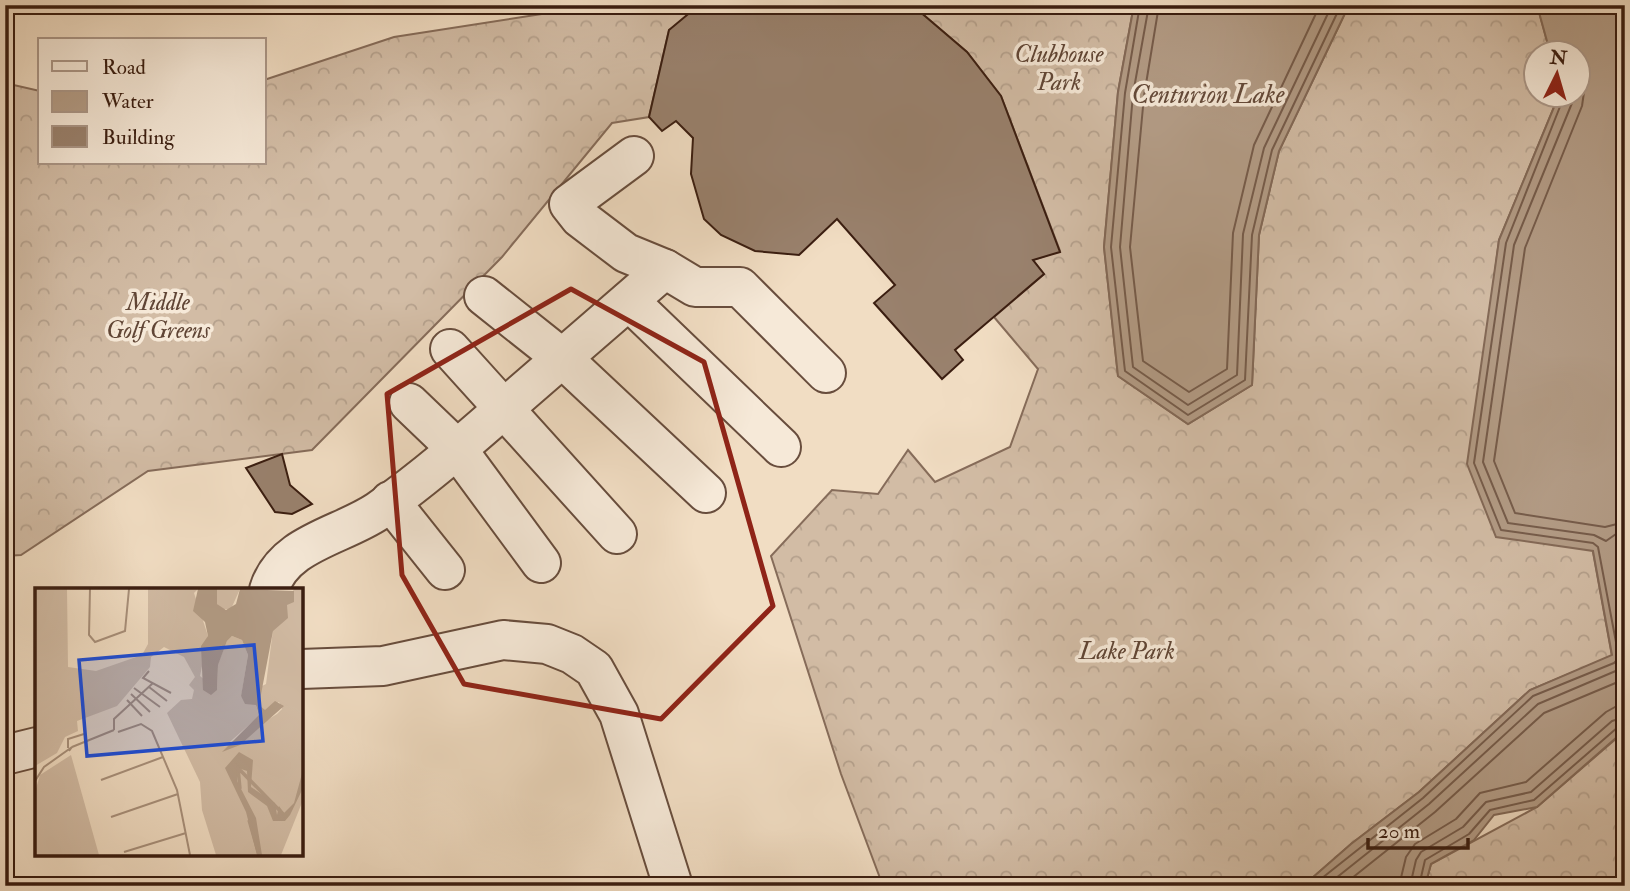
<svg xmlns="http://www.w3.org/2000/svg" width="1630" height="891" font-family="'IM FELL Double Pica',serif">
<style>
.forest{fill:url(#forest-crowns);stroke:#866c5a;stroke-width:2}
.water{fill:#b39c86;stroke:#836957;stroke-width:2}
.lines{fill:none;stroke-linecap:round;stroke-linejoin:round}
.shore{stroke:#765c4b;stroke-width:2}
.building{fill:#99816d;stroke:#3a1d10;stroke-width:2}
.street-casing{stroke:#684d3d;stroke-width:42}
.street{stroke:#f6e9d8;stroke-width:38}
.marked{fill:none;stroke:#8f2418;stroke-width:5;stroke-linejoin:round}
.labels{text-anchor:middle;stroke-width:7;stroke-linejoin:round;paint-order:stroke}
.park-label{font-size:24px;font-style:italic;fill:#604535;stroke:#f6e9d8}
.water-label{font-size:26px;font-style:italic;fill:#644939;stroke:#f6e9d8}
.inset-river{fill:none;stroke:#b39c86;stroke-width:3.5}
.inset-road{fill:none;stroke:#a8907b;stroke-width:2}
.view{fill:#1d4ed8;fill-opacity:0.15;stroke:#1d4ed8;stroke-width:3.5}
.inset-edge{fill:none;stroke:#3a1d10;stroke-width:3.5}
</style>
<defs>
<pattern id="forest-crowns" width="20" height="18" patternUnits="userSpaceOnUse" patternTransform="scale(1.75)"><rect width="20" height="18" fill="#d2bca5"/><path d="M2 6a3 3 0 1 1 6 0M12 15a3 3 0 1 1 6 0" fill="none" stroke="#b5a18d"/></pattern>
</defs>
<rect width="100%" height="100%" fill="#f1ddc3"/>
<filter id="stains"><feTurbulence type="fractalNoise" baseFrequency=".00286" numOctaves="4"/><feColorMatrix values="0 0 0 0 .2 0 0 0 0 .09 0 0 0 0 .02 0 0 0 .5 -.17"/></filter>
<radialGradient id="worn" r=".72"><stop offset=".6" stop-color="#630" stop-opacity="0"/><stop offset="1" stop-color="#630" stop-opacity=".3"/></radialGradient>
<g class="forest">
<path d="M582 5H715L669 30 649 117 612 123 502 257 312 450 148 471 21 555 5 556V83L40 91V163H264V80L394 37 580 8Z"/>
<path d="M912 5H1134L1118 92 1104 247 1118 376 1188 424 1252 385 1259 235 1279 151 1349 5H1537L1550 52H1536V94L1559 95 1499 240 1490 310 1625 499V576L1593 552 1612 656 1530 690 1419 792 1351 844 1303 886H883L841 774 771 556 832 490 878 494 908 450 935 482 1010 447 1038 369 994 317 1044 274 1033 260 1060 251 1001 96 967 52Z"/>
<path d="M1625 731V886H1425L1431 864 1537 807Z"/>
</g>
<g class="water">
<path d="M1134 5H1349L1279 151 1259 235 1252 385 1188 424 1118 376 1104 247 1118 92Z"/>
<path d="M1537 5H1625V542L1619 554 1625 571V730L1537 807 1494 815 1474 840 1431 864 1425 886H1303L1351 844 1419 792 1530 690 1612 655 1593 551 1496 537 1467 464 1499 240 1559 95 1578 94V52H1550Z"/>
</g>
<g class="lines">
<g class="shore">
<path d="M1140 5 1125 93 1111 247 1125 371 1188 415 1245 380 1252 235 1272 150 1341 5"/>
<path d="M1149 5 1133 94 1120 247 1133 367 1188 405 1237 375 1243 234 1264 148 1332 5"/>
<path d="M1159 5 1144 96 1130 247 1143 361 1189 392 1227 369 1233 233 1254 145 1320 5"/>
<path d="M1578 78 1584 92 1582 106 1525 248 1494 461 1515 513 1605 527 1625 522"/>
<path d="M1573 94 1572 103 1514 245 1483 462 1508 523 1594 535 1606 541 1616 534 1625 533"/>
<path d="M1312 886 1423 798 1533 696 1614 663 1619 658 1598 547 1593 543 1501 530 1474 463 1506 243 1565 94"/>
<path d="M1326 886 1429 804 1538 704 1618 670 1625 664"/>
<path d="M1342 886 1435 812 1544 713 1625 679"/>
<path d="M1399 886 1406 857 1415 844 1456 819 1480 793 1526 782 1606 712 1615 707 1625 706"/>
<path d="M1410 886 1416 860 1421 852 1463 827 1486 802 1531 792 1612 721 1625 717"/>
<path d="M1419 886 1425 860 1469 834 1490 810 1534 800 1618 727 1625 726"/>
</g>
</g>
<g class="building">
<path d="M699 5H912L967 52 1001 96 1060 252 1033 260 1044 274 955 350 963 360 942 379 874 303 895 285 837 219 799 255 755 251 721 235 704 219 691 174 693 138 676 121 662 131 649 117 669 30Z"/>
<path d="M282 454 290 485 312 504 292 514 275 512 246 468Z"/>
</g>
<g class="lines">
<g class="street-casing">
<g id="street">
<path d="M634 156 569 204 580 218 626 253 665 269 695 287H740L826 373"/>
<path d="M484 296 562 358 706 493"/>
<path d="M629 301 781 447"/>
<path d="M450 349 617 534"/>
<path d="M409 403 457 449 541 563"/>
<path d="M390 501 445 570"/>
<path d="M269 590C283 543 341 536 378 511 429 475 476 433 523 392 570 351 618 310 665 269"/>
<path d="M301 669 383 666 503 640 547 644 572 654 594 669 619 714 673 886"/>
<path d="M5 755 37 747"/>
</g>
</g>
<use href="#street" class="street"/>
</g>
<path class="marked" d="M571 289 704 362 773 606 661 719 464 684 402 575 387 394Z"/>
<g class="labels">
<g class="park-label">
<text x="1059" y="62">Clubhouse<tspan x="1059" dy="28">Park</tspan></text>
<text x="158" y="310">Middle<tspan x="158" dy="28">Golf Greens</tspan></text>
<text x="1127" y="659">Lake Park</text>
</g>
<g class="water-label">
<text x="1208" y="103">Centurion Lake</text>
</g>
</g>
<g transform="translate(35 588)">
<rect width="268" height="268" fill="#f1ddc3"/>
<path d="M0 1H32L33 79 61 83 107 67 113 56V1H163L159 5 173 48 165 88 182 102 183 76 192 53 197 48 207 52 213 67 206 109 231 96 238 42 259 1H268V212L246 267H181L167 222 165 194 132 125 146 112 157 111 159 102 154 97 160 89 149 69 129 59 116 69 115 79 82 118 42 133 43 143 30 149 22 165 0 178ZM244 114 247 121 242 126 189 159 224 128 221 117 230 123ZM182 1H205L196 21H186L182 16ZM36 167 64 267H0V204L5 187Z" fill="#d2bca5" fill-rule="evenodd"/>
<path d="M163 1H182V16L191 22 201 16 205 1 259 3V14L252 17 253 30 238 43 224 117 230 122 240 113 249 118 205 157 187 164 224 127 221 117 210 116 206 108 213 67 207 52 197 48 192 53 183 77 182 102 176 107 168 102 166 58 173 48 170 34 158 23ZM204 164 218 172 216 199 240 215 242 227 244 218 249 225 259 215 268 182V200L255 227 250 233H238L232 218 213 204 212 183 203 180 202 193 221 230 227 267H222L211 224 190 180Z" fill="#b39c86"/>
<path class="inset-river" d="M205 201 203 180 251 229M214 232 224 267"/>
<path class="inset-road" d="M55 1 54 47 60 54 90 43 94 1M114 83 108 90 136 105M114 99 132 113M99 100 125 119M96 106 115 124M92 112 107 128M79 142V131L118 95M83 144 106 136 117 143 142 202 155 267M37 159 79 142M33 160V151L49 146M66 192 128 169M0 193 9 179 37 159 34 163M76 229 143 206M89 264 151 245"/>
<path class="view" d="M219 57 228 153 52 168 44 72Z"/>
<rect width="268" height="268" class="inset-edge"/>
</g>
<rect width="1630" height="891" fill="none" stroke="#f1ddc3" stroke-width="28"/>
<rect x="7" y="7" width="1616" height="877" fill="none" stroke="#3a1d10" stroke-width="3.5"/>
<rect x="14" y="14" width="1602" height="863" fill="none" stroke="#3a1d10" stroke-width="2"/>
<rect x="38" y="38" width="228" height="126" fill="#f6e9d8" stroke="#ab9788" stroke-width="2"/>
<rect x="52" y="61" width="35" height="10" fill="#f6e9d8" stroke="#ab9788" stroke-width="2"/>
<text x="102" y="74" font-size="21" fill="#3a1d10">Road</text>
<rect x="52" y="91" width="35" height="21" fill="#b39c86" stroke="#ab9788" stroke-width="2"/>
<text x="102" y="108" font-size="21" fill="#3a1d10">Water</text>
<rect x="52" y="126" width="35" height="21" fill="#99816d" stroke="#ab9788" stroke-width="2"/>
<text x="102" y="144" font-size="21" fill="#3a1d10">Building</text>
<g transform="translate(1557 74) rotate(5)"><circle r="33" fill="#f6e9d8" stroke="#ab9788" stroke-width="2"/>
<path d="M0-5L12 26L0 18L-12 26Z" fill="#8f2418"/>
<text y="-10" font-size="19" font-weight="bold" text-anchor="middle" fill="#3a1d10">N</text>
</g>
<path d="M1368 838v10h100v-10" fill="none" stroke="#3a1d10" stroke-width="3.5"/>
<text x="1378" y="838" font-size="21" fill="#3a1d10" stroke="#f6e9d8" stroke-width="5" paint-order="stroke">20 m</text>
<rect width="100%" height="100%" filter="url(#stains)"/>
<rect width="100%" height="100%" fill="url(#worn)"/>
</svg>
